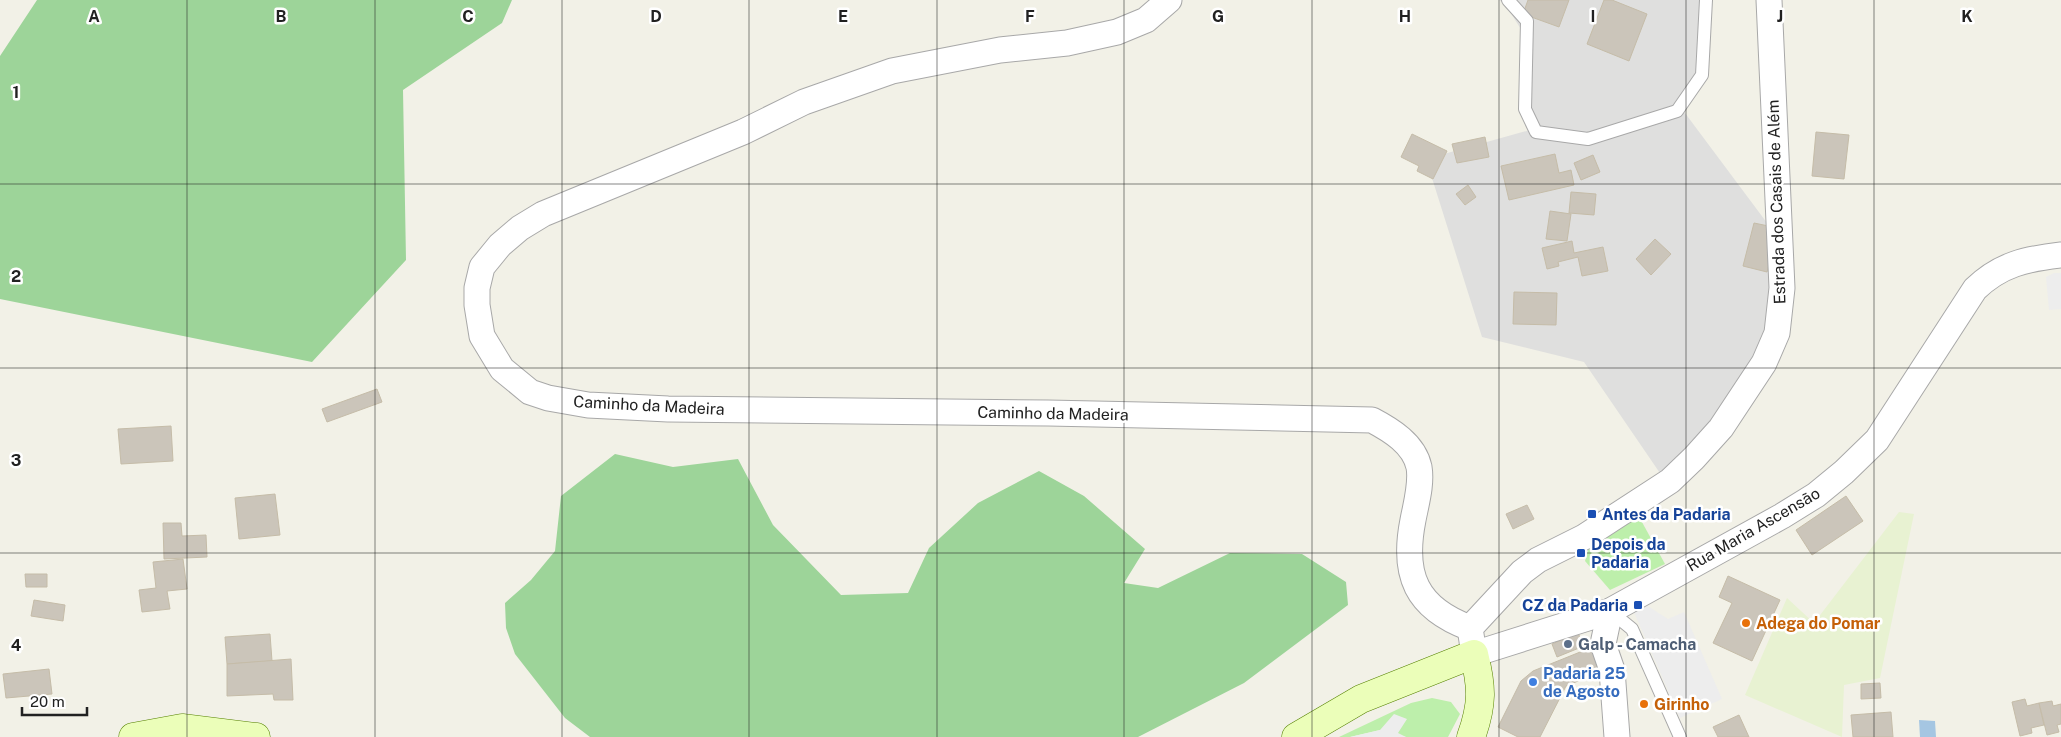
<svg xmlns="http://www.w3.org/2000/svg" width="2061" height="737" font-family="'Public Sans',sans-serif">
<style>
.residential{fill:#dfdfde}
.farmland{fill:#e8f2d2}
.grass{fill:#bdefab}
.forest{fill:#9dd499}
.parking{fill:#ededed}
.water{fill:#a5c6e2}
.building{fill:#cbc5ba;stroke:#c5bca8}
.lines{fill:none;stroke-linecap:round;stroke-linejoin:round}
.service-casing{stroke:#a8a8a8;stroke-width:14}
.minor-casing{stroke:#a8a8a8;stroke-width:27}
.secondary-casing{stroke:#558100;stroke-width:29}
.service{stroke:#fff;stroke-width:12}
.minor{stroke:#fff;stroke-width:25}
.secondary{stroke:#ebfeb9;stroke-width:28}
.grid{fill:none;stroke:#212121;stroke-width:1;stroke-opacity:0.55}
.transit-dot{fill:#1a4fb4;stroke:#fff;stroke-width:2}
.food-dot{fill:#e8710a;stroke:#fff;stroke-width:2}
.service-dot{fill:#5c6f8a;stroke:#fff;stroke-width:2}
.shop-dot{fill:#3f7fe0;stroke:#fff;stroke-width:2}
.labels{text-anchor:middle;stroke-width:5;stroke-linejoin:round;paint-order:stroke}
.street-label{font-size:16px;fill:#212121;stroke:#fff}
.transit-label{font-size:16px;font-weight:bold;fill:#164399;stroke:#fff;text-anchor:start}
.food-label{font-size:16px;font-weight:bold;fill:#c56008;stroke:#fff;text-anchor:start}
.service-label{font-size:16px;font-weight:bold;fill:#4e5e75;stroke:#fff;text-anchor:start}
.shop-label{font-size:16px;font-weight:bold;fill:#366cbe;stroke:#fff;text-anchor:start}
.grid-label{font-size:16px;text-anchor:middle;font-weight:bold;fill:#212121;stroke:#fff;stroke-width:5;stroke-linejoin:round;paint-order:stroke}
</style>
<rect width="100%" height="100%" fill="#f2f1e7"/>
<path class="residential" d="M1499 0H1699L1702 72 1682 109 1779 239 1772 348 1664 479 1584 362 1482 337 1426 159 1530 130 1524 34 1505 4Z"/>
<path class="farmland" d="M1899 512 1914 514 1880 678 1844 685 1842 737 1745 695 1787 598 1814 623Z"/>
<g class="grass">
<path d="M1637 513 1665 564 1610 590 1585 561 1589 547Z"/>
<path d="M1432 698 1451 702 1460 714 1448 737H1406L1380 730 1350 737H1339L1411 703Z"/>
</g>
<g class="forest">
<path d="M37 0H512L502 23 403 90 406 260 312 362 0 299V56Z"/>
<path d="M615 454 673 467 738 459 773 525 841 595 908 593 929 548 978 503 1039 471 1084 496 1145 549 1124 583 1158 588 1230 553 1302 554 1346 582 1348 605 1244 683 1138 737H590L565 718 515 654 506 628 505 603 531 580 555 551 561 496Z"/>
</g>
<g class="parking">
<path d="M2054 273H2061V309L2049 310 2046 277Z"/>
<path d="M1646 605 1668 619 1684 612 1722 699 1680 718 1633 610Z"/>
<path d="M1394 714 1407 719 1398 733 1406 737H1350L1380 730Z"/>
</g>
<path class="water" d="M1919 720 1935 721 1936 737H1920Z"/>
<g class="building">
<path d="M1528 0H1569L1559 27 1523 14Z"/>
<path d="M1604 0H1612L1647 14 1629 61 1587 44Z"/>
<path d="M1816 132 1849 135 1844 179 1812 176Z"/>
<path d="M1412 134 1447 151 1433 179 1417 171 1419 166 1401 157Z"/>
<path d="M1485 137 1489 157 1457 163 1452 144Z"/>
<path d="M1555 154 1559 173 1571 170 1574 185 1509 200 1501 166Z"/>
<path d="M1593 155 1600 172 1581 180 1574 163Z"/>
<path d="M1468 185 1476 197 1465 205 1456 194Z"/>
<path d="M1571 192 1596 194 1594 215 1569 213Z"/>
<path d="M1550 211 1571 214 1567 241 1546 239Z"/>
<path d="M1754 223 1778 228 1767 272 1743 266Z"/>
<path d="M1655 239 1671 254 1651 275 1636 259Z"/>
<path d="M1572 241 1574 253 1603 247 1608 271 1582 276 1578 257 1558 262 1559 266 1547 269 1542 248Z"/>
<path d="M1514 292 1557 293 1556 325 1513 324Z"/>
<path d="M377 389 382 402 327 422 322 409Z"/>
<path d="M171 426 173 461 121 464 118 429Z"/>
<path d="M275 494 280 535 239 539 235 498Z"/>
<path d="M1846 496 1863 521 1812 555 1796 530Z"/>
<path d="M1527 505 1534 519 1513 529 1506 514Z"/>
<path d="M163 523H181L182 536 206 535 207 557 164 559Z"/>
<path d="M183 559 187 589 167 591 170 609 142 612 139 590 156 588 153 562Z"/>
<path d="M25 574H47V587H26Z"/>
<path d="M1728 576 1780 600 1752 661 1713 643 1732 603 1719 597Z"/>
<path d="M34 600 65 605 63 621 31 616Z"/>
<path d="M1578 633 1584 646 1557 657 1552 644Z"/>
<path d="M270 634 272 661 227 664 225 637Z"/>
<path d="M1595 646 1605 670 1566 686 1540 737H1518L1498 727 1521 681 1533 671Z"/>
<path d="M291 659 293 700H274L273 694 227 696V664Z"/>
<path d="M49 669 52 694 6 698 3 674Z"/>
<path d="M1880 683 1881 698 1861 699V684Z"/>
<path d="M2025 699 2027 706 2039 703 2044 725 2031 728 2032 733 2020 736 2012 702Z"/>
<path d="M2052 701 2053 706 2061 704V724L2057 725 2059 732 2047 735 2039 703Z"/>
<path d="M1891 712 1893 737H1853L1851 715Z"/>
<path d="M1739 715 1749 737H1718L1713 727Z"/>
</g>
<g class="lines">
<g class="service-casing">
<g id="service">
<path d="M1508 0 1527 21 1525 109 1536 132 1588 139 1677 111 1702 75 1706 0"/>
<path d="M1610 611 1632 629 1680 737"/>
</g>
</g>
<g class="minor-casing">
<g id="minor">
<path d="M1169 0 1146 20 1117 32 1067 43 1000 50 892 71 804 102 743 132 543 214 520 228 500 245 482 267 477 288V305L482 336 502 369 530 392 548 398 588 405 668 409 1048 413 1372 420C1391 430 1414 444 1419 467 1422 484 1416 504 1413 520 1402 575 1416 608 1470 628"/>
<path d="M1769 0 1782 288 1777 333 1764 363 1721 428 1694 458 1670 481 1584 537 1538 560 1522 572 1470 628 1474 654 1610 611 1782 516 1816 495 1844 472 1877 440 1975 289C2001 264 2026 259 2061 255"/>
<path d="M1610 611 1603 644 1612 670 1617 737"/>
</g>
</g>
<g class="secondary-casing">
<g id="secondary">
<path d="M133 737 182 728 256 737"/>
<path d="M1296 737 1361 699 1474 654C1482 687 1483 704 1471 737"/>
</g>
</g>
<use href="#service" class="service"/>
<use href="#minor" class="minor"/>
<use href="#secondary" class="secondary"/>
</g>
<path class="grid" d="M187 0V737M375 0V737M562 0V737M749 0V737M937 0V737M1124 0V737M1312 0V737M1499 0V737M1686 0V737M1874 0V737M0 184H2061M0 368H2061M0 553H2061"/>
<g class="transit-dot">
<rect x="1587" y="509" width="10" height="10" rx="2.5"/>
<rect x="1576" y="548" width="10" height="10" rx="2.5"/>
<rect x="1633" y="600" width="10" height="10" rx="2.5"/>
</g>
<g class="food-dot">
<circle cx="1746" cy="623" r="5"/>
<circle cx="1644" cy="704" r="5"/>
</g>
<circle class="service-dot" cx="1568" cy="644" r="5"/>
<circle class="shop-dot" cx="1533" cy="682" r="5"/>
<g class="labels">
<g class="street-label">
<text transform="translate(1776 202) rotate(-92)" y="6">Estrada dos Casais de Além</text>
<text transform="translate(649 405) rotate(3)" y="6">Caminho da Madeira</text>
<text transform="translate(1053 413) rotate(1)" y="6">Caminho da Madeira</text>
<text transform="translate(1753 529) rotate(-30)" y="6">Rua Maria Ascensão</text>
</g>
<g class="transit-label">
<text x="1602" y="520">Antes da Padaria</text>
<text x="1591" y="550">Depois da<tspan x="1591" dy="18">Padaria</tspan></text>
<text x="1628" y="611" text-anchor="end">CZ da Padaria</text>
</g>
<g class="food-label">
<text x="1756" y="629">Adega do Pomar</text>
<text x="1654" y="710">Girinho</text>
</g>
<g class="service-label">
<text x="1578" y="650">Galp - Camacha</text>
</g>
<g class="shop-label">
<text x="1543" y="679">Padaria 25<tspan x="1543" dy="18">de Agosto</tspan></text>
</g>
</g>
<g class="grid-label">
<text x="94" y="22">A</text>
<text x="281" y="22">B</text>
<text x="468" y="22">C</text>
<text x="656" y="22">D</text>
<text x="843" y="22">E</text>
<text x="1030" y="22">F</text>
<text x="1218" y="22">G</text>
<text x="1405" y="22">H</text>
<text x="1593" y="22">I</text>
<text x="1780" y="22">J</text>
<text x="1967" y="22">K</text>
<text x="16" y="98">1</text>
<text x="16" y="282">2</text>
<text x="16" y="466">3</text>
<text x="16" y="651">4</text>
</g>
<path d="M22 707v8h65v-8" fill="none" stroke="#212121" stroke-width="2.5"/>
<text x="30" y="707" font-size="15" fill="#212121" stroke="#ffffff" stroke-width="4" paint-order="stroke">20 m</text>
</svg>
